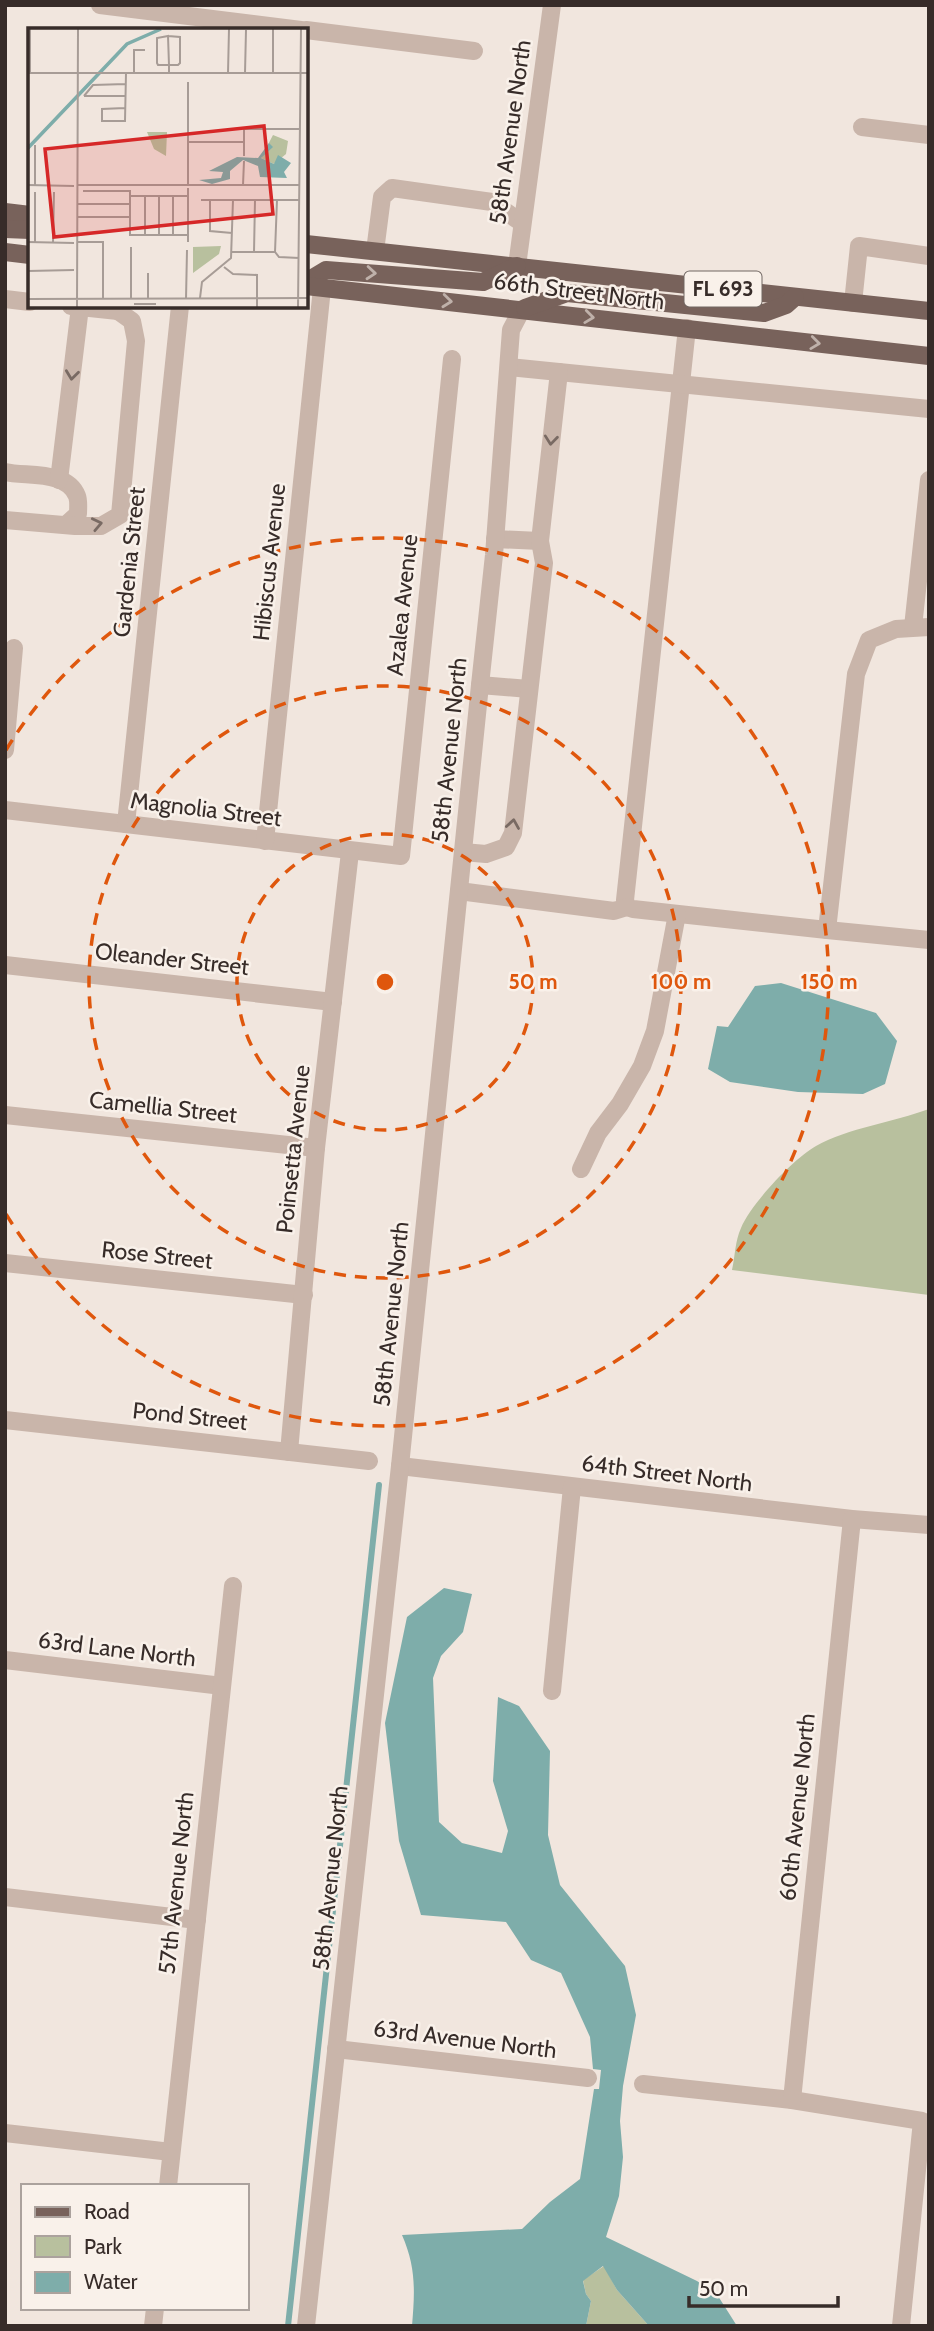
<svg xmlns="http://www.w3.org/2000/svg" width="934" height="2331" font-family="Cabin,sans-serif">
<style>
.green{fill:#b8c09e}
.water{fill:#7eadaa}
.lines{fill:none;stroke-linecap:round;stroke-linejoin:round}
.stream{stroke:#7eadaa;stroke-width:6}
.minor{stroke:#c9b5aa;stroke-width:18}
.major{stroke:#78625b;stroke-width:18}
.oneway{stroke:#bfb1aa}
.oneway2{stroke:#796a63}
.ring{fill:none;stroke:#df570d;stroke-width:3.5;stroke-dasharray:12 9}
.labels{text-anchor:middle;stroke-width:5;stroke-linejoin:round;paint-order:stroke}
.shield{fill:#f9f1ea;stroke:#716763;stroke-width:2}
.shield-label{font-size:21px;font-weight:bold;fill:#372c29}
.street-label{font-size:23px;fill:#372c29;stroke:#f9f1ea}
.inset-river{fill:none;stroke:#7eadaa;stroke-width:3.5}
.inset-road{fill:none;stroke:#a79c96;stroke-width:2}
.view{fill:#d62828;fill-opacity:0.15;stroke:#d62828;stroke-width:3.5}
.inset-edge{fill:none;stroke:#372c29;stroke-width:3.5}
.centre{fill:#df570d;stroke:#f9f1ea;stroke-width:3.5}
.ring-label{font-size:21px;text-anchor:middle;font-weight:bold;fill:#df570d;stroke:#f9f1ea;stroke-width:5;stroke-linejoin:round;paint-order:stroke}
</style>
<rect width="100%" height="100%" fill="#f1e6de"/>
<g class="green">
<path d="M929 1109V1295L732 1270C735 1257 735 1241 741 1228 751 1204 793 1159 816 1146 848 1128 894 1122 929 1109Z"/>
<path d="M604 2266 617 2290 649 2326H586L591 2301 586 2294 583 2280Z"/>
</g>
<g class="water">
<path d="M781 983 876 1013 897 1041 885 1084 863 1094 798 1092 730 1082 708 1069 717 1026 728 1027 755 986Z"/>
<path d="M444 1588 472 1594 463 1632 441 1656 433 1678 439 1822 462 1843 502 1853 508 1831 493 1781 498 1697 519 1706 550 1751 548 1835 560 1885 625 1966 636 2015 623 2086 620 2121 623 2157 619 2196 606 2237 697 2281 718 2296 737 2326H649L617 2290 603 2266 583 2281 586 2294 591 2301 586 2326H412C415 2291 416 2267 402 2235L522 2229 550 2202 580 2179 594 2089H599L601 2070 593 2069 590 2037 561 1973 531 1960 506 1922 421 1915 399 1841 385 1723 407 1617Z"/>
</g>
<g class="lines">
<path class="stream" d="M288 2326 379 1485"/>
<g class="minor">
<path d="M100 5 301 30"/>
<path d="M306 30 474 51"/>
<path d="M862 127 929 135"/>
<path d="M375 251 382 197 392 188 492 202 522 223"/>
<path d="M517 266 552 5"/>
<path d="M5 299 30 302"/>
<path d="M853 303 859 246 929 256"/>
<path d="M71 306 118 311"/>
<path d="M687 328 625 900 627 907 633 909 827 930 856 674 869 640 896 629 929 627"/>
<path d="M509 367 929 409"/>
<path d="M5 472C27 477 67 470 77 496 79 501 78 509 78 514L66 525"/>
<path d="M59 480 80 307"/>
<path d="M5 520 75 526H101L120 515 136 341 132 321 118 311V306"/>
<path d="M495 539 540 541"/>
<path d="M913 627 929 480"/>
<path d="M480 685 529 689"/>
<path d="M5 750 14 648"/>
<path d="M5 810 401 856 452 359"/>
<path d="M126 824 180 306"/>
<path d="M265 841 322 288"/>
<path d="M463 852 486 854 506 847 513 833 544 563 540 541 559 372"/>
<path d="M459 891 614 911 627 907"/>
<path d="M827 930 929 940"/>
<path d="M5 965 333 1002"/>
<path d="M5 1115 316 1148"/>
<path d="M581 1169 598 1133 620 1104 642 1066 655 1031 677 914"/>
<path d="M5 1263 304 1295"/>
<path d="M5 1420 369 1461"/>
<path d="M289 1452 316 1148 350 852"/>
<path d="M400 1466 852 1519 929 1525"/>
<path d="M5 1660 222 1686"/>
<path d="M552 1691 572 1487"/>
<path d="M5 1897 197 1920"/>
<path d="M336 2049 588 2078"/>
<path d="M643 2084 792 2100 922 2121 901 2326"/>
<path d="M792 2100 852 1519"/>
<path d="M5 2133 171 2152"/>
<path d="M168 2186 233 1586"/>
<path d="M153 2326 155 2308"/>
<path d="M306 2326 400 1466 480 685 494 555 511 330 522 309"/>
</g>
<g class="major">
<path d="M5 212 30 215"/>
<path d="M5 229 30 230"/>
<path d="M306 244 929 311"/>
<path d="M5 252 30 255"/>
<path d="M306 282 326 270 483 282 517 266"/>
<path d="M306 286 929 356"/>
<path d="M525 308 567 293 764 313 786 305 795 297"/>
</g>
</g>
<defs><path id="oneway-chevron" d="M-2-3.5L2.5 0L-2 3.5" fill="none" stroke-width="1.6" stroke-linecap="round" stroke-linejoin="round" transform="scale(1.75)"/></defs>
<g class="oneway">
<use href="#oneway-chevron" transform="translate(371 273) rotate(5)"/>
<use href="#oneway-chevron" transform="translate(447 301) rotate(6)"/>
<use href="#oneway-chevron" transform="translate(589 317) rotate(7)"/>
<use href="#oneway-chevron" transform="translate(815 343) rotate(7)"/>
</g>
<g class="oneway2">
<use href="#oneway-chevron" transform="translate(72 375) rotate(97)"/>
<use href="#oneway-chevron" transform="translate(551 440) rotate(96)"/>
<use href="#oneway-chevron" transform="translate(97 524) rotate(-12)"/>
<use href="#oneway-chevron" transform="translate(513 824) rotate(-81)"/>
</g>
<g class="ring">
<circle cx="385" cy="982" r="148"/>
<circle cx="385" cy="982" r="296"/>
<path d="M6 750A444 444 0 1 1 6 1214"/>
</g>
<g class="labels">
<rect class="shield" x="684.5" y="271.5" width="77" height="35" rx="5"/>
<g class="shield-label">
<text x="723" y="296">FL 693</text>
</g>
<g class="street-label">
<text transform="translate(510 132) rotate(-82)" y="8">58th Avenue North</text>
<text transform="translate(579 291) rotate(7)" y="8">66th Street North</text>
<text transform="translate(129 562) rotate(-84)" y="8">Gardenia Street</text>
<text transform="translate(269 562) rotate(-84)" y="8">Hibiscus Avenue</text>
<text transform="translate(402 605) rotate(-84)" y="8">Azalea Avenue</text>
<text transform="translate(449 750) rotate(-84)" y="8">58th Avenue North</text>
<text transform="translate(206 809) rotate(7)" y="8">Magnolia Street</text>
<text transform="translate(172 959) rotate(6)" y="8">Oleander Street</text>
<text transform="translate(163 1107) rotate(6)" y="8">Camellia Street</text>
<text transform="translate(293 1149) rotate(-84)" y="8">Poinsetta Avenue</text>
<text transform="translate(157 1255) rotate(6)" y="8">Rose Street</text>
<text transform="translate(391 1314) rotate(-84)" y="8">58th Avenue North</text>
<text transform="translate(190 1416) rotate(6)" y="8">Pond Street</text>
<text transform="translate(667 1473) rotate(7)" y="8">64th Street North</text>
<text transform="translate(117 1649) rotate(7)" y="8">63rd Lane North</text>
<text transform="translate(797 1807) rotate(-84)" y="8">60th Avenue North</text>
<text transform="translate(330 1878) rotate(-84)" y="8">58th Avenue North</text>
<text transform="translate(176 1883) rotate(-84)" y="8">57th Avenue North</text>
<text transform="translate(465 2039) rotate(7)" y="8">63rd Avenue North</text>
</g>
</g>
<g transform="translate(28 28)">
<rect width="280" height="280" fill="#f1e6de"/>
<path d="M119 104H139L138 128 126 121ZM245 107 260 113 258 126 246 136 233 130ZM193 218 191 226 165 245V219Z" fill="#b8c09e"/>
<path d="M241 115 245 119 233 130 246 136 250 127 263 135 256 144 259 150 232 149 230 138 215 132 202 143V151L184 156 171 152 193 150 195 144 181 143 209 129 230 130Z" fill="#7eadaa"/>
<path class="inset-river" d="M0 120 99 16 133 1"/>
<path class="inset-road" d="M2 1V45M140 8 152 9V35L150 37H130L129 35V10L140 8 141 37V45M0 45H280M106 45V22H117M200 45 201 1M217 45 218 2M245 45V1M56 68 65 57 98 56M56 68H98M97 80 74 81V93H97L98 45M160 114H216M7 117V157M216 128V101H272M0 157 46 158M50 157H271M160 157V54M215 157 216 133M160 160V214M55 163H102V207H159M7 164V214M102 168H160M173 172H271M182 172V203L204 205M50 176H102M50 189H102M117 207V168M131 207V168M145 207V168M0 214 46 215M49 214H75V271M25 215 26 164M103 219V271M204 224H247L251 229 271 230M226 224 227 172M247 224 249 172M196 239 205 246 229 247V279M0 243 46 242M120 245V271M172 270 174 254 203 230 205 172M0 271 280 270M158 271 159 222M106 276H128M49 279 50 1M270 279 273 1"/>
<path class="view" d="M236 98 245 186 26 209 17 121Z"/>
<rect width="280" height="280" class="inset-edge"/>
</g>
<circle cx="385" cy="982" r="10" class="centre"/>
<g class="ring-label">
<text x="533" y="989">50 m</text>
<text x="681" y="989">100 m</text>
<text x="829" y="989">150 m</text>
</g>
<rect width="934" height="2331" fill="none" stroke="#372c29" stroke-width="14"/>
<rect x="21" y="2184" width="228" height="126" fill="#f9f1ea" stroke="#aba29d" stroke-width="2"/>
<rect x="35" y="2207" width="35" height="10" fill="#78625b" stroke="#aba29d" stroke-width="2"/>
<text x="84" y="2219" font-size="21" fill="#372c29">Road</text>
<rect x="35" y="2236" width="35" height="21" fill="#b8c09e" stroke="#aba29d" stroke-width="2"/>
<text x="84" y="2254" font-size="21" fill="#372c29">Park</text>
<rect x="35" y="2272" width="35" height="21" fill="#7eadaa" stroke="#aba29d" stroke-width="2"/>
<text x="84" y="2289" font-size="21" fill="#372c29">Water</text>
<path d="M689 2296v10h149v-10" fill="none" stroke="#372c29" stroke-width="3.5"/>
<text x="699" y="2296" font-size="21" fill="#372c29" stroke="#f9f1ea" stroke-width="5" paint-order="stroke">50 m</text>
</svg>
